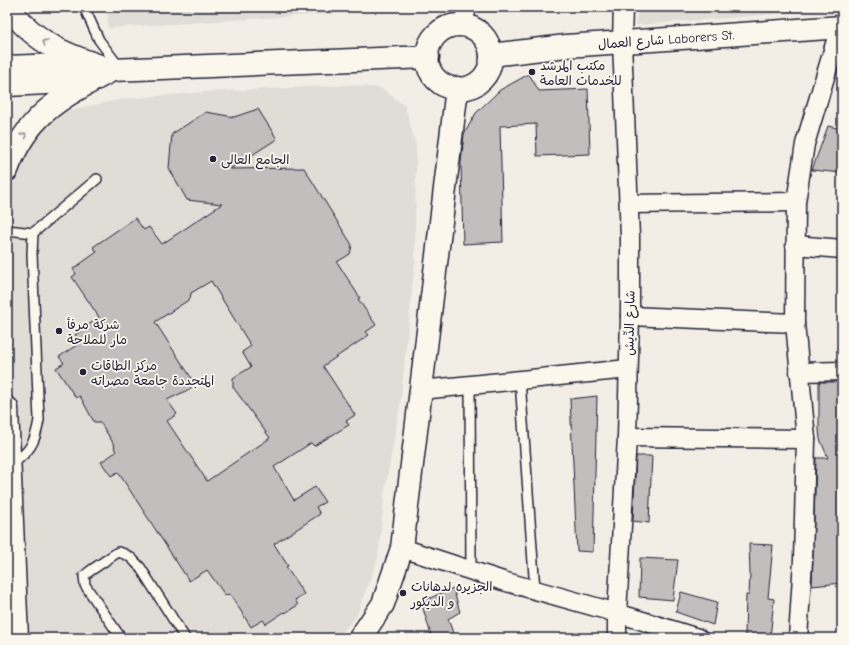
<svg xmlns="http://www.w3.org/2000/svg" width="849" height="645" font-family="'Comic Neue','Playpen Sans Arabic',sans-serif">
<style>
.built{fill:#e0dcd6}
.building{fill:#c2bebe;stroke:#22223b;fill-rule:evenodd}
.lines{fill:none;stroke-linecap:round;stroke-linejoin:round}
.service-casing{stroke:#22223b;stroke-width:12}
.minor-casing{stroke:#22223b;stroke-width:21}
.tertiary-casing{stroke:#22223b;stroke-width:25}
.primary-casing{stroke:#22223b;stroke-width:25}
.service{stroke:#fbf7ec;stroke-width:9}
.minor{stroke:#fbf7ec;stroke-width:18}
.tertiary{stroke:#fbf7ec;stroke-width:22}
.primary{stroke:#fbf7ec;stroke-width:22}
.oneway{stroke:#99979c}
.poi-dot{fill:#22223b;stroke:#fbf7ec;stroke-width:1.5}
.labels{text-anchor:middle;stroke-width:3.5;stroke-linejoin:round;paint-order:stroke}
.street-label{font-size:13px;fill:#22223b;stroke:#fbf7ec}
.poi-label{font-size:13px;fill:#22223b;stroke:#fbf7ec;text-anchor:start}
</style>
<rect width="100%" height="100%" fill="#f2eee5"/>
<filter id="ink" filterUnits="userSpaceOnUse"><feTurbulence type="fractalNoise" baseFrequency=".025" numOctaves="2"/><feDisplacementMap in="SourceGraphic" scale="8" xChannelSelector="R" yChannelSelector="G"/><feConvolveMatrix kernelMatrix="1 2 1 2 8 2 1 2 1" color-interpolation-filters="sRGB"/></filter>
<g filter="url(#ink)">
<g class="built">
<path d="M107 7H404V9L108 28Z"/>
<path d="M638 7H842V9L636 25Z"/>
<path d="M351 85 381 88 405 106 416 146 415 261 400 406 385 489 378 558 356 617 336 638H23L7 246V202L17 169 37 137 66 111 123 99 205 92Z"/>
</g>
<g class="building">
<path d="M529 74 539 91 588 89 590 154 537 156 536 124 500 126 503 242 463 244 461 163 464 134 476 113 500 90Z"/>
<path d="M258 109 277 139 230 169 304 168 352 245 350 254 337 262 360 298 358 299 376 325 366 332 369 335 323 366 355 415 346 421 349 425 314 446 311 443 274 467 294 500 315 487 325 502 316 507 320 514 274 544 288 566 286 567 304 594 295 600 298 605 285 613 284 612 266 624 263 620 251 627 230 594 225 595 207 570 189 581 118 472 111 476 101 462 116 452 114 447 115 446 100 422H94L80 396 76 398 56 368 64 363 59 357 81 342 75 335 99 317 72 277 76 274 73 269 97 252 93 247 135 218 144 230 149 227 162 244 222 204 187 200 169 168 172 134 206 112 234 117ZM211 281 251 346 242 352 251 367 233 378V387L270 438 207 481 167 421 177 414 167 400 190 389 194 382 155 322 190 299 191 293Z"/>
<path d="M828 126 842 129V173L812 170Z"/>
<path d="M819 382H842V583L812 586 816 458H828L820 439 819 430Z"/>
<path d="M597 396 593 552 577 551 570 399Z"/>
<path d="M636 456H652L649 523 633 521Z"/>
<path d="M749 544 773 545 768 598 774 599 770 638 745 636 746 595H749L750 573Z"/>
<path d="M640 558 678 560 673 600 639 597Z"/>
<path d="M453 588 460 612 448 619 455 638H432L421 602Z"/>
<path d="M681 592 717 602 713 625 676 612Z"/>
</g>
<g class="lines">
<g class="service-casing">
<g id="service">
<path d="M84 7 99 40 120 68"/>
<path d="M7 230 33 233"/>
<path d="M520 380 535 590"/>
<path d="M470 385 471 571"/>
<path d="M10 466C30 451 35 444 39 420L32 254 33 233 97 179"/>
<path d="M121 638 85 585 84 576 90 571 118 552C129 554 133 560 140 567L185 638"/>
</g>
</g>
<g class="minor-casing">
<g id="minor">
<path d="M463 25 467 7"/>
<path d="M629 204 796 202"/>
<path d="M795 245 842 249"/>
<path d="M630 316 795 323"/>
<path d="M799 372 842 371"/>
<path d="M421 390 628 369"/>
<path d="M627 437 806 439"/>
<path d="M402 548 503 581 617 613 698 638"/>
<path d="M617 638V613L627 437 630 316V237L622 42 623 7"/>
<path d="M798 638 803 560 806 439 795 323 796 202 805 144 840 27"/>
</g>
</g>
<g class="tertiary-casing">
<path id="tertiary" d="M360 638 383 604 402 548 457 88"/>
</g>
<g class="primary-casing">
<g id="primary">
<path d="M8 7C37 45 68 56 112 70L428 57"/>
<circle cx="459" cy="57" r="32"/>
<path d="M491 55 566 46 842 27"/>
<path d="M7 67 84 64"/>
<path d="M7 85 87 81"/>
<path d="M7 170C28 113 61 98 112 70"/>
<path d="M7 408 17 638"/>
</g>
</g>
<use href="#service" class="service"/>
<use href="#minor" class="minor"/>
<use href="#tertiary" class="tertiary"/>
<use href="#primary" class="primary"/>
</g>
<defs><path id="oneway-chevron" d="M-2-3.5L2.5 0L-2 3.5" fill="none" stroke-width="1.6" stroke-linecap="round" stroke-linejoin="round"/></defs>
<g class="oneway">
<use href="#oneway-chevron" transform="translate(45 42) rotate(-147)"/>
<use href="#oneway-chevron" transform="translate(24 135) rotate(-55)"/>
</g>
</g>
<g class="poi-dot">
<circle cx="532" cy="72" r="4"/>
<circle cx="213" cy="159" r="4"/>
<circle cx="59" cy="331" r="4"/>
<circle cx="83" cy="372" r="4"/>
<circle cx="403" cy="593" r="4"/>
</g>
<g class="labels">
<g class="street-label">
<text transform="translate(666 39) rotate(-4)" y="5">شارع العمال Laborers St.</text>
<text transform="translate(629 323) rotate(-89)" y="5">شارع الدِّيسْ</text>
</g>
<g class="poi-label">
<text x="540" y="70">مكتب المرشد<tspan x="540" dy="15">للخدمات العامة</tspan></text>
<text x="221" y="164">الجامع العالى</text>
<text x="67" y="329">شركة مرفأ<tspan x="67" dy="15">مار للملاحة</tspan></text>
<text x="91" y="370">مركز الطاقات<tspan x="91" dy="15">المتجددة جامعة مصراته</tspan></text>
<text x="411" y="591">الجزيره لدهانات<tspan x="411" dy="15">و الديكور</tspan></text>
</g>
</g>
<rect width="849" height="645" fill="none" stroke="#fbf7ec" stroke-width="24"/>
<rect x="12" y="12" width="825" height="621" fill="none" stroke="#22223b" stroke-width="1.5" filter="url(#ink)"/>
</svg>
